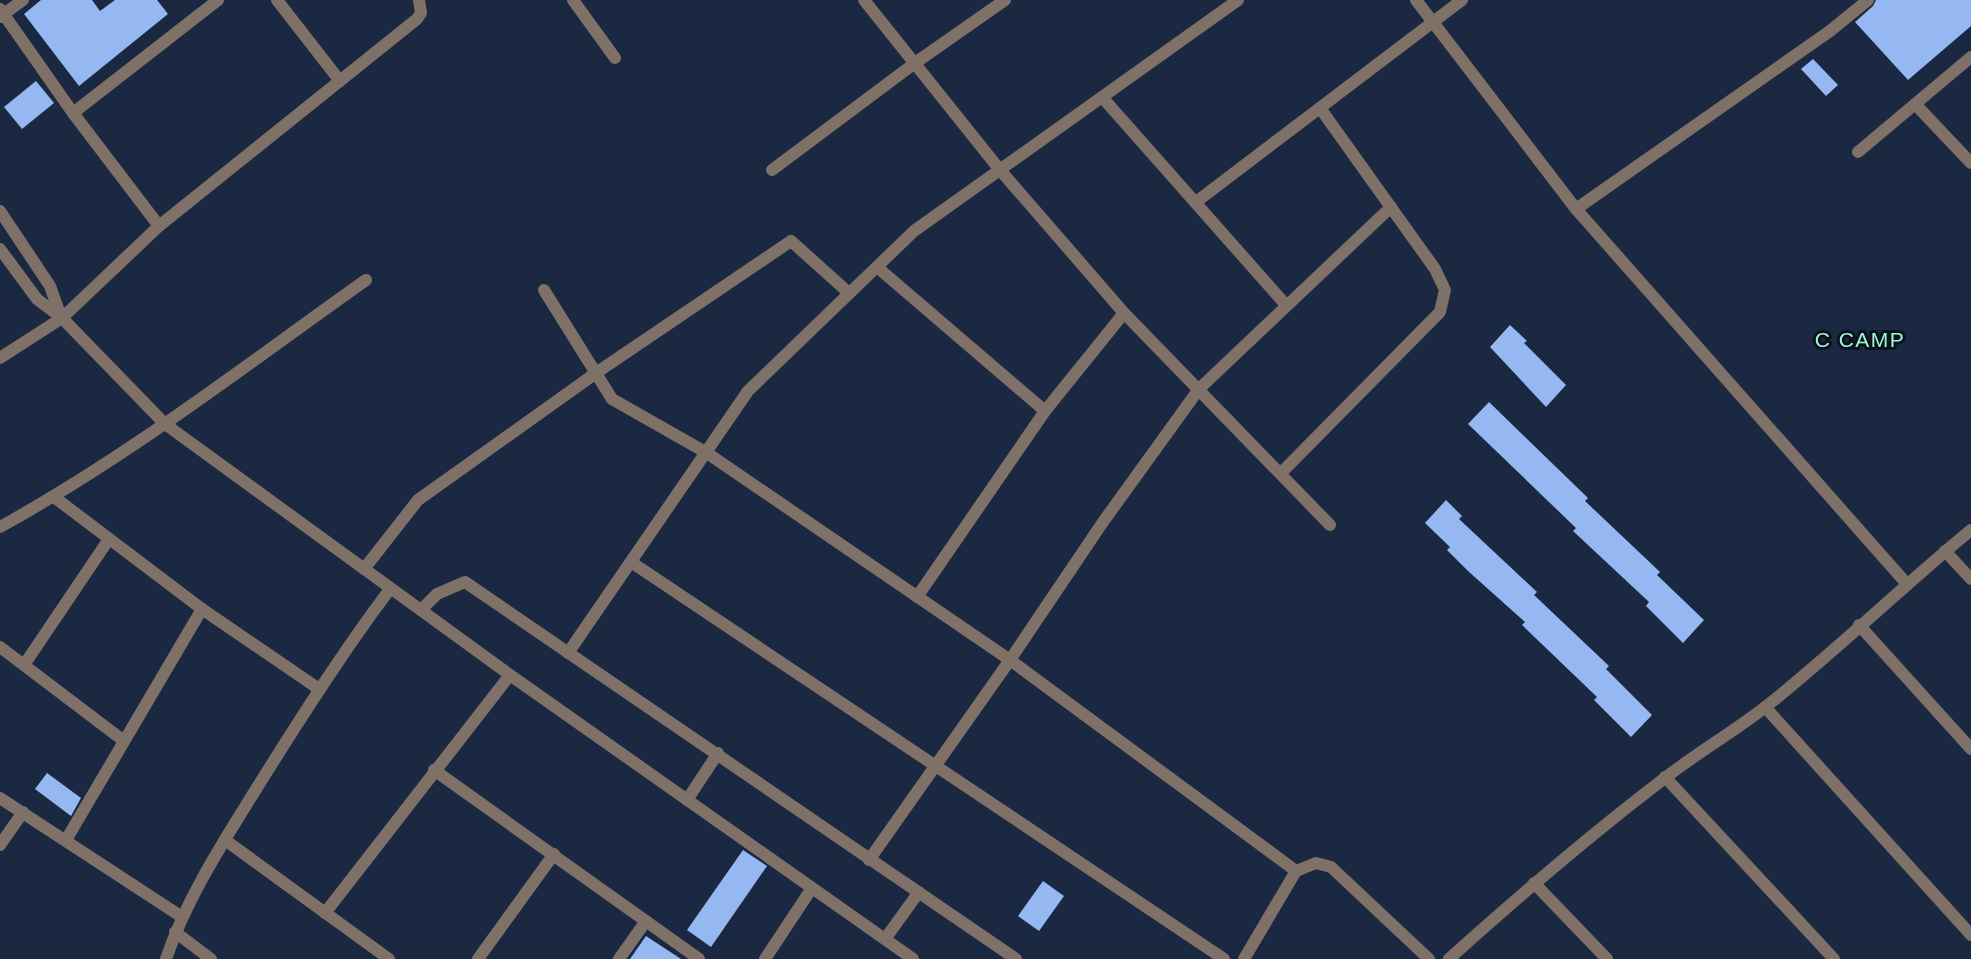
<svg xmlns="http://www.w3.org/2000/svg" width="1971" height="959" font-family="Helvetica,sans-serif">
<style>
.building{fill:#95b8f2}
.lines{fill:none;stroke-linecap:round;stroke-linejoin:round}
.minor{stroke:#7f7168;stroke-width:12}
.labels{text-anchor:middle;stroke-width:6;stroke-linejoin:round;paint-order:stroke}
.quarter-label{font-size:21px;letter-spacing:1.5px;fill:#9bf7d5;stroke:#0b121c}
</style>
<rect width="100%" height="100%" fill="#1a2941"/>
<g class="building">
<path d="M41 0H92L100 11 115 0H157L168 14 79 86 24 14Z"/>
<path d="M1876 0H1971V26L1908 80 1855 22 1873 6Z"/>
<path d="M1813 59 1838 85 1826 96 1801 69Z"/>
<path d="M36 81 54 103 22 129 4 107Z"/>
<path d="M1510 325 1527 341 1524 343 1566 385 1546 407 1490 347Z"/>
<path d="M1489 402 1588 498 1585 501 1660 572 1657 575 1704 620 1683 643 1646 606 1649 602 1573 531 1576 528 1468 424Z"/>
<path d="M1446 500 1462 516 1459 519 1537 592 1534 595 1609 666 1606 669 1652 715 1631 737 1594 700 1597 697 1522 625 1525 622 1468 571 1447 550 1450 547 1425 523Z"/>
<path d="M47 773 81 798 71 816 35 789Z"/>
<path d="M743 850 767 866 711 947 687 930Z"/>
<path d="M1043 881 1064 896 1039 931 1018 916Z"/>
<path d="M646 936 681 959H630Z"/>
</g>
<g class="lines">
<g class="minor">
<path d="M277 0 340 81"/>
<path d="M573 0 615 58"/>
<path d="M864 0 1000 170 1124 313 1330 525"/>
<path d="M1416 0 1576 209 1906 583"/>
<path d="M0 9 73 113 159 226"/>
<path d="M0 17 23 0"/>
<path d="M1102 97 1285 304"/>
<path d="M1915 104 1971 163"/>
<path d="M73 113 218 0"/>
<path d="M1858 152 1971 57"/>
<path d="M772 170 915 63 1005 0"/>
<path d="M1196 202 1462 0"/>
<path d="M1576 209 1830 31 1868 0"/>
<path d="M0 211 50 286 61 317"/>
<path d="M0 249 37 299 62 318 165 424 510 675"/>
<path d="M877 267 1045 411"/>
<path d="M544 290 612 399 707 453 1010 660 1103 522 1199 389 1391 207"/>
<path d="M0 358 62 318 159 226 417 19 421 13 419 0"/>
<path d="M1281 473 1440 312 1445 290 1435 269 1320 108"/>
<path d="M54 497 202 609 66 840"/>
<path d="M0 527C129 456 246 365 366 280"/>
<path d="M1945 551 1971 579"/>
<path d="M631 562 1224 959"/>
<path d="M364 569 418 500 596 373 791 241 849 293"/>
<path d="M917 597 1045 411 1124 313"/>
<path d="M202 609 319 689"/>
<path d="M421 610 437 594 465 582 1016 959"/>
<path d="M1859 625 1971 749"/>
<path d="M0 647 124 741"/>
<path d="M568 653 748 391 914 231 1238 0"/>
<path d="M24 665 109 539"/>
<path d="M1765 707 1971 935"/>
<path d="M434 770 699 959"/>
<path d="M1665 777 1834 959"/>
<path d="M0 798 182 917"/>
<path d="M687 800 718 753"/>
<path d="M225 840 389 959"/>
<path d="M0 845 23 812"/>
<path d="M869 860 1010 660 1296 871 1244 959"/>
<path d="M1296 871 1316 863 1331 867 1429 959"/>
<path d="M1534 883 1607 959"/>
<path d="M325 913 510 675 913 959"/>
<path d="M175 932 211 959"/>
<path d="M885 939 919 892"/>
<path d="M166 959C187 897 224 841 258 786 300 719 342 653 390 589"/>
<path d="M478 959 554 854"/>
<path d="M619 959 646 921"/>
<path d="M765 959 812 888"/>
<path d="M1449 959C1519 896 1590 835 1665 778 1698 752 1735 731 1768 705 1838 649 1902 587 1971 530"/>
</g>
</g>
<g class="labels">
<g class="quarter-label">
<text x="1860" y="347">C CAMP</text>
</g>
</g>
</svg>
